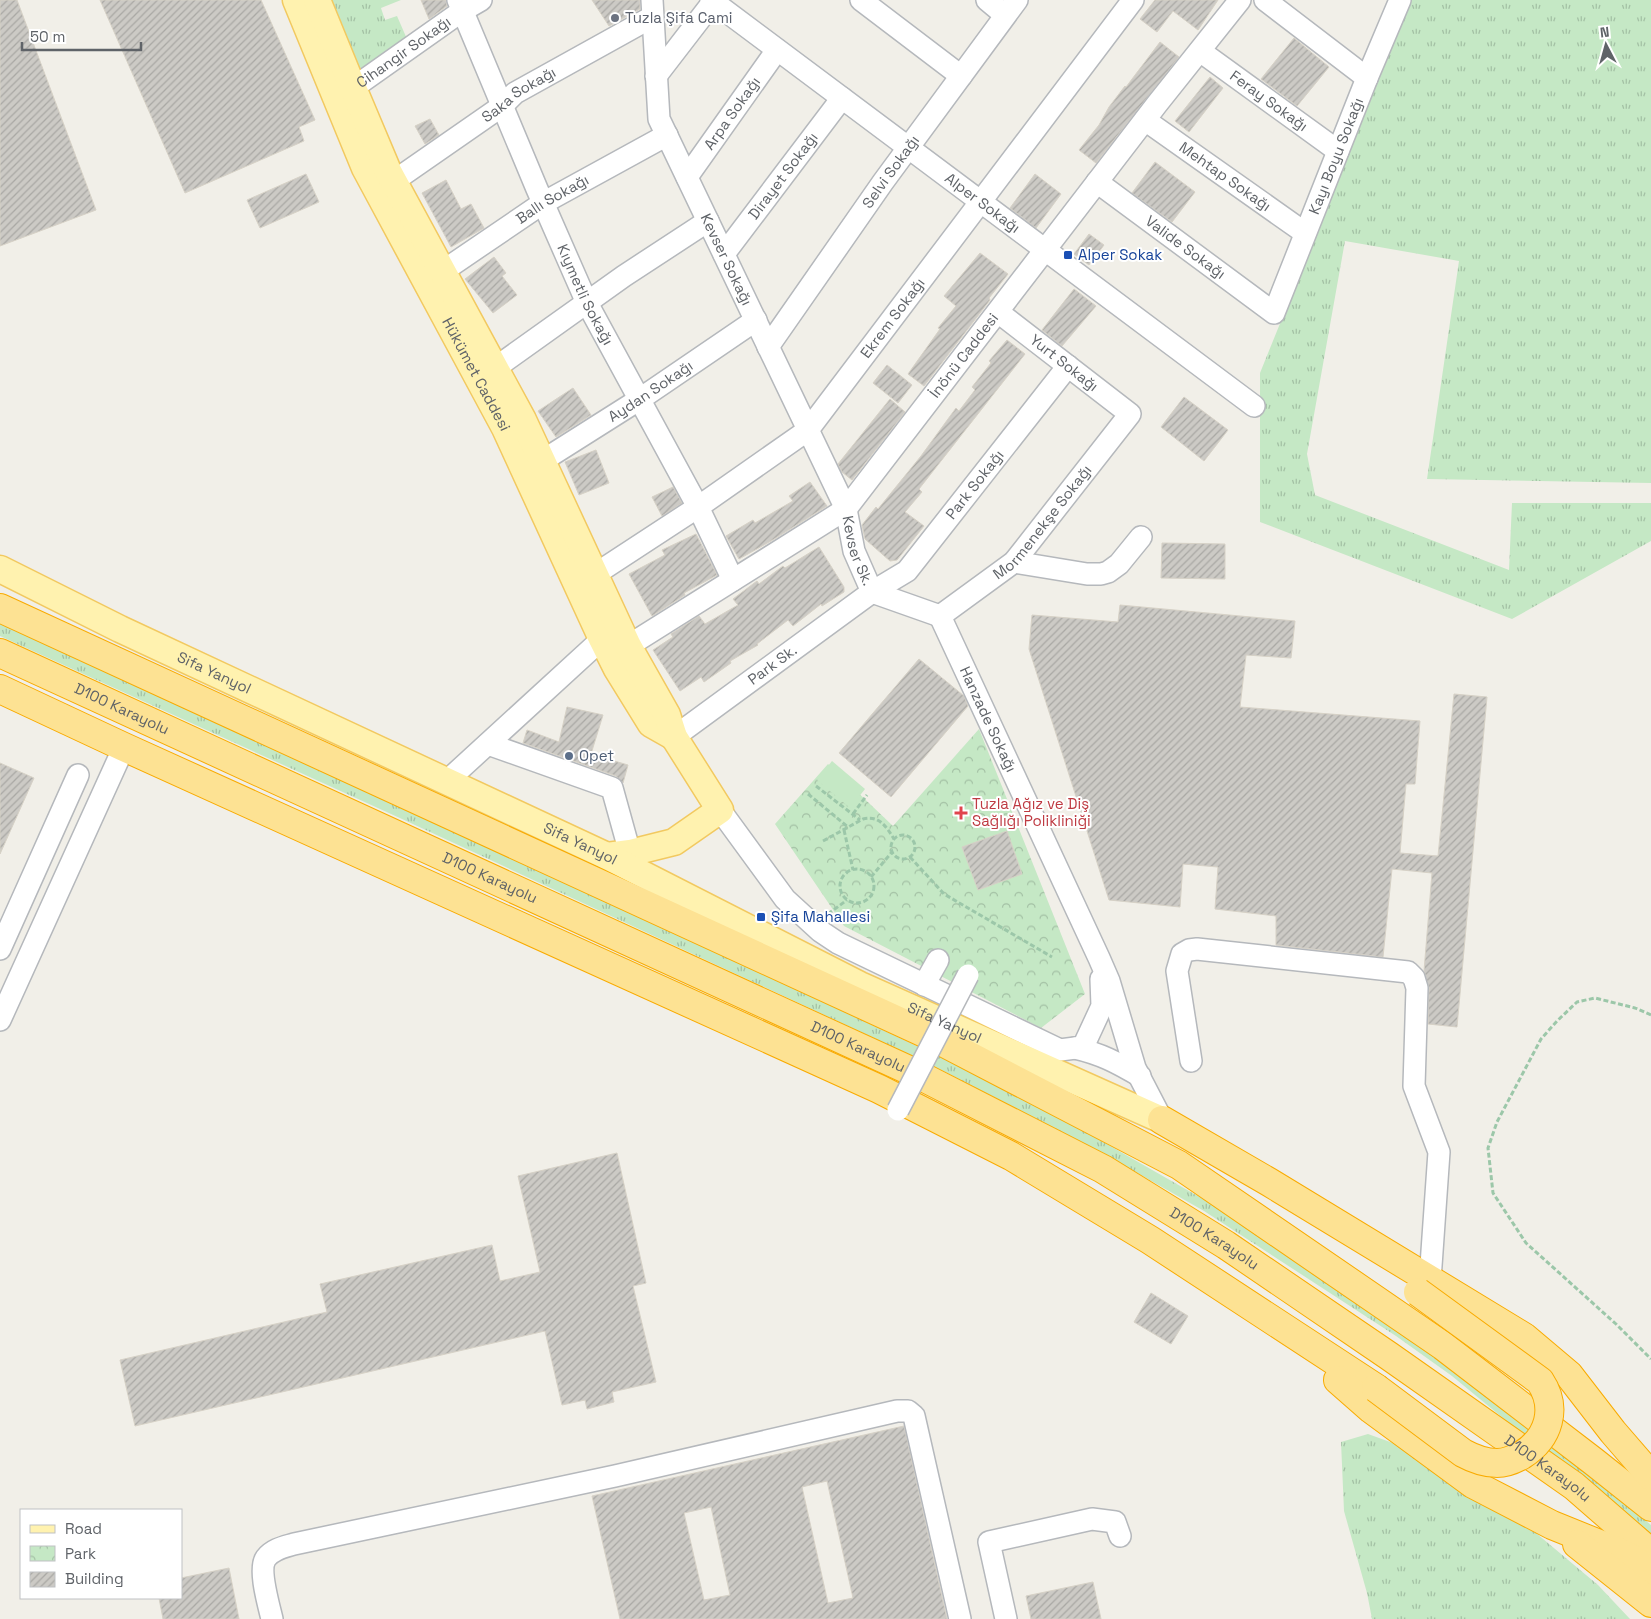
<svg xmlns="http://www.w3.org/2000/svg" width="1651" height="1619" font-family="'Space Grotesk',sans-serif">
<style>
.grass{fill:url(#grass-tufts)}
.park{fill:url(#park-crowns)}
.garden{fill:#c5e8c5}
.building{fill:url(#building-hatch);stroke:#d6d1c6;fill-rule:evenodd}
.lines{fill:none;stroke-linecap:round;stroke-linejoin:round}
.minor-casing{stroke:#b5b8bc;stroke-width:24}
.major-casing{stroke:#f2c960;stroke-width:29}
.highway-casing{stroke:#f9ab00;stroke-width:30}
.path{stroke:#9cc7a9;stroke-width:3;stroke-dasharray:5 2.5;stroke-linecap:butt}
.minor{stroke:#fff;stroke-width:21}
.major{stroke:#fff2af;stroke-width:26}
.highway{stroke:#fde293;stroke-width:28}
.minor-bridge-casing{stroke:#b5b8bc;stroke-width:24;stroke-linecap:butt}
.highway-bridge-casing{stroke:#f9ab00;stroke-width:30;stroke-linecap:butt}
.minor-bridge{stroke:#fff;stroke-width:21}
.highway-bridge{stroke:#fde293;stroke-width:28}
.worship-dot{fill:#6b7280;stroke:#fff;stroke-width:2}
.transit-dot{fill:#1a4fb4;stroke:#fff;stroke-width:2}
.service-dot{fill:#5c6f8a;stroke:#fff;stroke-width:2}
.health-dot{fill:#e0444e;stroke:#fff;stroke-width:2}
.labels{text-anchor:middle;stroke-width:4;stroke-linejoin:round;paint-order:stroke}
.worship-label{font-size:15px;fill:#5b616d;stroke:#fff;text-anchor:start}
.street-label{font-size:15px;fill:#5f6368;stroke:#fff}
.transit-label{font-size:15px;fill:#164399;stroke:#fff;text-anchor:start}
.service-label{font-size:15px;fill:#4e5e75;stroke:#fff;text-anchor:start}
.health-label{font-size:15px;fill:#be3a42;stroke:#fff;text-anchor:start}
</style>
<defs>
<pattern id="grass-tufts" width="24" height="20" patternUnits="userSpaceOnUse" patternTransform="scale(1.25)"><rect width="24" height="20" fill="#c5e8c5"/><path d="M3 7l-1-3M5 7V3M7 7l1-3M15 17l-1-3M17 17v-4M19 17l1-3" fill="none" stroke="#a3c0a4"/></pattern>
<pattern id="park-crowns" width="20" height="18" patternUnits="userSpaceOnUse" patternTransform="scale(1.25)"><rect width="20" height="18" fill="#c5e8c5"/><path d="M2 6a3 3 0 1 1 6 0M12 15a3 3 0 1 1 6 0" fill="none" stroke="#a3c0a4"/></pattern>
<pattern id="building-hatch" width="6" height="6" patternUnits="userSpaceOnUse" patternTransform="scale(1.25)"><rect width="6" height="6" fill="#cccac5"/><path d="M-1 1l2-2M0 6l6-6M5 7l2-2" fill="none" stroke="#a9a8a4"/></pattern>
</defs>
<rect width="100%" height="100%" fill="#f1efe8"/>
<g class="grass">
<path d="M332 0H401L381 8 385 20 397 16 407 39 358 72Z"/>
<path d="M1411 0H1651V483L1427 479 1459 261 1345 241 1307 454 1315 495 1509 570 1512 503H1651V541L1512 619 1260 522V373Z"/>
<path d="M0 623 609 902 983 1077 1098 1139 1217 1207 1397 1321 1591 1475 1651 1525V1540L1452 1376 1396 1336 1204 1211 1104 1154 930 1064 402 819 0 636Z"/>
<path d="M1368 1434 1404 1447 1488 1508 1536 1533 1598 1585 1630 1619H1372L1367 1593 1344 1511 1341 1442Z"/>
</g>
<path class="park" d="M979 729 1085 994 1041 1028 844 926 775 824 828 764 893 826Z"/>
<path class="garden" d="M832 761 865 789 850 808 817 780Z"/>
<g class="building">
<path d="M0 0H17L96 210 0 246Z"/>
<path d="M100 0H261L315 120 299 127 304 141 185 193Z"/>
<path d="M421 0H446L447 6 429 19Z"/>
<path d="M592 0H640V9L609 26Z"/>
<path d="M1155 0H1218L1198 30 1173 11 1157 32 1140 19Z"/>
<path d="M1294 38 1329 67 1297 106 1261 79Z"/>
<path d="M1160 42 1179 57 1096 163 1079 150 1099 125 1109 107 1125 86 1126 87Z"/>
<path d="M1210 77 1223 88 1189 132 1175 121Z"/>
<path d="M430 119 439 135 425 144 415 126Z"/>
<path d="M1155 162 1195 192 1172 222 1132 193Z"/>
<path d="M306 174 319 202 260 228 247 200Z"/>
<path d="M1035 174 1061 194 1036 228 1010 208Z"/>
<path d="M446 180 461 209 471 204 484 228 451 247 422 193Z"/>
<path d="M1089 234 1104 245 1089 265 1074 254Z"/>
<path d="M980 253 1008 274 989 298 990 300 924 386 908 374 940 329 938 328 956 306 944 296Z"/>
<path d="M494 257 506 273 502 276 517 295 493 313 465 279Z"/>
<path d="M1074 289 1096 306 1062 346 1042 330Z"/>
<path d="M1007 340 1025 354 919 489 922 492 905 512 924 526 897 560 890 561 865 539 862 525 876 507 878 509 921 456 956 408 959 411 975 390 972 387 991 363 989 361Z"/>
<path d="M887 365 912 385 898 403 873 383Z"/>
<path d="M573 388 591 415 556 437 538 411Z"/>
<path d="M1184 397 1228 430 1204 461 1161 427Z"/>
<path d="M890 399 905 412 852 480 842 472 838 464Z"/>
<path d="M596 450 609 483 579 495 565 462Z"/>
<path d="M810 482 827 506 771 541 739 559 726 536 753 520 755 523 793 501 789 496Z"/>
<path d="M673 487 682 503 662 516 652 497Z"/>
<path d="M696 534 717 575 684 593 685 595 652 616 629 574 665 555 662 550Z"/>
<path d="M1162 543 1225 544V579L1161 578Z"/>
<path d="M819 547 844 587V592L822 606 821 604 793 626 788 620 757 644 758 645 730 661 731 663 704 682 701 677 680 691 653 650 673 637 671 634 699 616 705 624 738 605 733 599 757 581 759 584 783 566 785 568Z"/>
<path d="M1120 605 1295 621 1291 658 1246 655 1240 707 1420 721 1415 784H1406L1400 853 1438 856 1454 694 1487 697 1457 1027 1428 1024 1429 988 1424 971 1432 873 1392 869 1383 957 1276 945V916L1215 909 1218 867 1183 864 1180 907 1109 900 1029 649 1032 615 1118 622Z"/>
<path d="M919 659 964 696 968 706 891 797 839 753Z"/>
<path d="M567 707 603 715 591 754 628 765 623 783 616 776 523 743 527 730 559 742Z"/>
<path d="M0 763 34 778 0 854Z"/>
<path d="M1007 831 1022 874 978 890 962 847Z"/>
<path d="M617 1153 646 1283 633 1286 656 1382 612 1392 614 1402 587 1409 585 1400 562 1405 545 1331 135 1426 120 1360 327 1312 320 1284 492 1245 500 1281 540 1272 518 1176Z"/>
<path d="M1151 1293 1188 1316 1171 1344 1134 1322Z"/>
<path d="M904 1426 947 1619H620L592 1496ZM827 1481 853 1598 828 1603 802 1487ZM711 1507 730 1595 704 1600 684 1513Z"/>
<path d="M229 1568 239 1619H163L159 1598H181V1578Z"/>
<path d="M1093 1582 1101 1619H1031L1026 1596Z"/>
</g>
<g class="lines">
<g class="minor-casing">
<g id="minor">
<path id="s1" d="M458 0 537 189 587 303 698 507 733 580"/>
<path id="s2" d="M652 0 659 119 846 509 854 551 872 592"/>
<path id="s3" d="M711 0 1254 406"/>
<path d="M861 0 961 76"/>
<path d="M987 0 1005 15"/>
<path d="M1265 0 1367 78"/>
<path id="s4" d="M1200 51 1338 151"/>
<path d="M656 76 713 2"/>
<path id="s5" d="M353 88 462 11 481 0"/>
<path id="s6" d="M1145 120 1305 233"/>
<path id="s7" d="M687 177 777 50"/>
<path id="s8" d="M394 181 502 106 515 93 652 17"/>
<path id="s9" d="M1097 182 1274 313 1367 78 1400 0"/>
<path id="s10" d="M724 254 842 98"/>
<path id="s11" d="M443 271 543 203 667 135"/>
<path id="s12" d="M768 347 883 182 1017 0"/>
<path d="M495 368 624 276 708 221"/>
<path id="s13" d="M542 461 640 399 756 320"/>
<path d="M1014 562 1087 574H1101L1108 572 1119 564 1141 537"/>
<path id="s14" d="M594 575 698 507 808 430 1133 0"/>
<path d="M872 592 940 616"/>
<path id="s15" d="M940 616 1099 958 1109 981 1135 1068 1162 1120"/>
<path id="s16" d="M940 616 1014 562 1130 414 998 312"/>
<path id="s17" d="M628 646 846 509 1157 104 1240 0"/>
<path id="s18" d="M674 737 872 592 907 571 1068 366"/>
<path d="M488 744 612 788 630 853"/>
<path d="M447 781 602 639"/>
<path d="M720 810 785 899 820 931 838 943 1060 1050 1083 1047 1102 1006 1101 979"/>
<path d="M0 949 78 775"/>
<path d="M924 985 938 960"/>
<path d="M0 1020 124 747"/>
<path d="M1075 1048C1101 1054 1116 1062 1140 1076"/>
<path d="M1191 1061 1177 971 1182 954 1189 950 1197 949 1408 972 1414 978 1417 988 1414 1086 1439 1152 1430 1280"/>
<path d="M272 1619C269 1606 258 1569 266 1558 273 1549 284 1547 294 1544L615 1476 897 1411H908L914 1416 960 1619"/>
<path d="M1006 1619 989 1542 1092 1519 1115 1522 1120 1536"/>
</g>
</g>
<g class="major-casing">
<g id="major">
<path id="s19" d="M296 0 365 168 505 428 602 639 617 669 651 724 674 737"/>
<path d="M317 0 353 88 388 171 523 420 628 646 667 715 674 737 720 810 674 842 630 853 607 856"/>
<path id="s20" d="M0 569 120 629 607 856 860 985 1162 1120"/>
</g>
</g>
<g class="highway-casing">
<g id="highway">
<path d="M0 608 931 1036 1179 1165 1443 1346 1593 1461 1651 1507"/>
<path id="s21" d="M0 653 913 1072 1103 1169 1226 1245 1389 1356 1574 1486 1651 1553"/>
<path d="M0 689 124 747 879 1089 1011 1156 1150 1240 1376 1388"/>
<path d="M1162 1120 1269 1182 1524 1337 1569 1375 1613 1432 1651 1476"/>
<path d="M1338 1380 1371 1409 1473 1484 1552 1525 1614 1550 1633 1559 1651 1573"/>
<path d="M1577 1544 1651 1603"/>
</g>
</g>
<g class="path">
<path d="M816 786 860 820"/>
<path d="M808 794 848 827"/>
<path d="M853 814 867 795"/>
<path d="M844 830 853 870"/>
<circle cx="903" cy="847" r="12"/>
<path d="M823 841 863 819C879 815 886 826 894 839"/>
<path d="M910 857 944 894 1052 957"/>
<circle cx="857" cy="886" r="17"/>
<path d="M871 877 892 852"/>
<path d="M828 914 847 900"/>
<path d="M1651 1015 1635 1008 1595 998 1577 1002 1557 1021 1541 1039 1497 1122 1488 1148 1493 1193 1526 1243 1616 1324 1651 1359"/>
</g>
<use href="#minor" class="minor"/>
<use href="#major" class="major"/>
<use href="#highway" class="highway"/>
<g class="minor-bridge-casing">
<path id="minor-bridge" d="M898 1110 968 975"/>
</g>
<g class="highway-bridge-casing">
<path id="highway-bridge" d="M1376 1388 1463 1453C1474 1459 1484 1463 1497 1463 1506 1463 1515 1459 1522 1455 1549 1438 1558 1408 1540 1381L1418 1292"/>
</g>
<use href="#minor-bridge" class="minor-bridge"/>
<use href="#highway-bridge" class="highway-bridge"/>
</g>
<circle class="worship-dot" cx="615" cy="18" r="5"/>
<g class="transit-dot">
<rect x="1063" y="250" width="10" height="10" rx="2.5"/>
<rect x="756" y="912" width="10" height="10" rx="2.5"/>
</g>
<circle class="service-dot" cx="569" cy="756" r="5"/>
<path class="health-dot" d="M958.5 805.5h5v5h5v5h-5v5h-5v-5h-5v-5h5z"/>
<g class="labels">
<g class="worship-label">
<text x="625" y="23">Tuzla Şifa Cami</text>
</g>
<g class="street-label">
<text dy="5" stroke="none"><textPath href="#s5" startOffset="62">Cihangir Sokağı</textPath></text>
<text dy="5" stroke="none"><textPath href="#s8" startOffset="152">Saka Sokağı</textPath></text>
<text dy="5" stroke="none"><textPath href="#s4" startOffset="85">Feray Sokağı</textPath></text>
<text dy="5" stroke="none"><textPath href="#s7" startOffset="78">Arpa Sokağı</textPath></text>
<text dy="5" stroke="none"><textPath href="#s9" startOffset="389">Kayı Boyu Sokağı</textPath></text>
<text dy="5" stroke="none"><textPath href="#s12" startOffset="214">Selvi Sokağı</textPath></text>
<text dy="5" stroke="none"><textPath href="#s10" startOffset="98">Dirayet Sokağı</textPath></text>
<text dy="5" stroke="none"><textPath href="#s6" startOffset="98">Mehtap Sokağı</textPath></text>
<text dy="5" stroke="none"><textPath href="#s11" startOffset="131">Ballı Sokağı</textPath></text>
<text dy="5" stroke="none"><textPath href="#s3" startOffset="339">Alper Sokağı</textPath></text>
<text dy="5" stroke="none"><textPath href="#s9" startOffset="110">Valide Sokağı</textPath></text>
<text dy="5" stroke="none"><textPath href="#s2" startOffset="275">Kevser Sokağı</textPath></text>
<text dy="5" stroke="none"><textPath href="#s1" startOffset="321">Kıymetli Sokağı</textPath></text>
<text dy="5" stroke="none"><textPath href="#s14" startOffset="399">Ekrem Sokağı</textPath></text>
<text dy="5" stroke="none"><textPath href="#s17" startOffset="451">İnönü Caddesi</textPath></text>
<text transform="translate(1064 363) rotate(38)" y="5">Yurt Sokağı</text>
<text dy="5" stroke="none"><textPath href="#s19" startOffset="416">Hükümet Caddesi</textPath></text>
<text dy="5" stroke="none"><textPath href="#s13" startOffset="129">Aydan Sokağı</textPath></text>
<text dy="5" stroke="none"><textPath href="#s18" startOffset="396">Park Sokağı</textPath></text>
<text dy="5" stroke="none"><textPath href="#s16" startOffset="140">Mormenekşe Sokağı</textPath></text>
<text dy="5" stroke="none"><textPath href="#s2" startOffset="595">Kevser Sk.</textPath></text>
<text dy="5" stroke="none"><textPath href="#s18" startOffset="122">Park Sk.</textPath></text>
<text dy="5" stroke="none"><textPath href="#s20" startOffset="238">Sifa Yanyol</textPath></text>
<text dy="5" stroke="none"><textPath href="#s21" startOffset="134">D100 Karayolu</textPath></text>
<text dy="5" stroke="none"><textPath href="#s15" startOffset="114">Hanzade Sokağı</textPath></text>
<text dy="5" stroke="none"><textPath href="#s20" startOffset="642">Sifa Yanyol</textPath></text>
<text dy="5" stroke="none"><textPath href="#s21" startOffset="539">D100 Karayolu</textPath></text>
<text dy="5" stroke="none"><textPath href="#s20" startOffset="1048">Sifa Yanyol</textPath></text>
<text dy="5" stroke="none"><textPath href="#s21" startOffset="944">D100 Karayolu</textPath></text>
<text dy="5" stroke="none"><textPath href="#s21" startOffset="1349">D100 Karayolu</textPath></text>
<text dy="5" stroke="none"><textPath href="#s21" startOffset="1754">D100 Karayolu</textPath></text>
</g>
<g class="transit-label">
<text x="1078" y="260">Alper Sokak</text>
<text x="771" y="922">Şifa Mahallesi</text>
</g>
<g class="service-label">
<text x="579" y="761">Opet</text>
</g>
<g class="health-label">
<text x="972" y="809">Tuzla Ağız ve Diş<tspan x="972" dy="17">Sağlığı Polikliniği</tspan></text>
</g>
</g>
<rect x="20" y="1509" width="162" height="90" fill="#ffffff" stroke="#bfc1c3"/>
<rect x="30" y="1525" width="25" height="8" fill="#fff2af" stroke="#bfc1c3"/>
<text x="65" y="1534" font-size="15" fill="#5f6368">Road</text>
<rect x="30" y="1546" width="25" height="15" fill="url(#park-crowns)" stroke="#bfc1c3"/>
<text x="65" y="1559" font-size="15" fill="#5f6368">Park</text>
<rect x="30" y="1572" width="25" height="15" fill="url(#building-hatch)" stroke="#bfc1c3"/>
<text x="65" y="1584" font-size="15" fill="#5f6368">Building</text>
<g transform="translate(1606 45) rotate(354)" stroke="#ffffff" stroke-width="4" paint-order="stroke">
<path d="M0-4L9 19L0 12L-9 19Z" fill="#5f6368"/>
<text y="-8" font-size="14" font-weight="bold" text-anchor="middle" fill="#5f6368">N</text>
</g>
<path d="M22 42v8h119v-8" fill="none" stroke="#5f6368" stroke-width="2.5"/>
<text x="30" y="42" font-size="15" fill="#5f6368" stroke="#ffffff" stroke-width="4" paint-order="stroke">50 m</text>
</svg>
